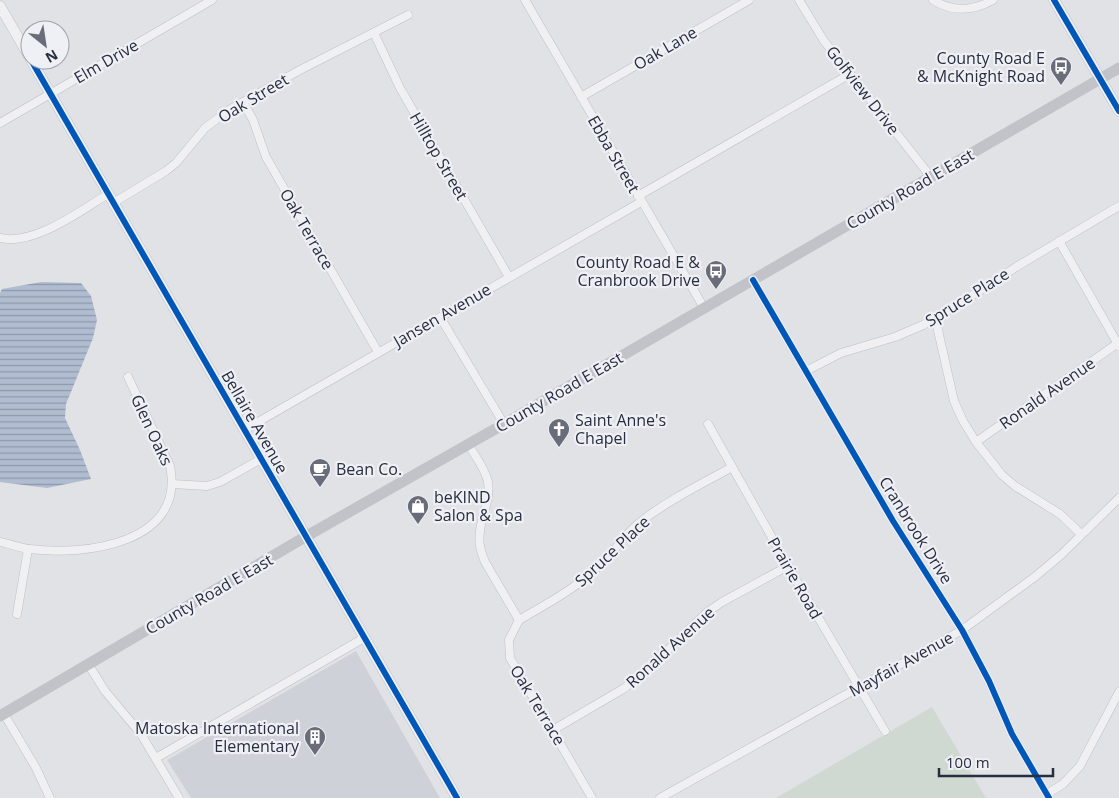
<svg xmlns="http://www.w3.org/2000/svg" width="1119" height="798" font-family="'Open Sans',sans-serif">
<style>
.built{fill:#cfd1d9}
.park{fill:#d0d9d1}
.water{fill:url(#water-rules)}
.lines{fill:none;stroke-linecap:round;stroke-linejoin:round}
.minor-casing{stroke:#bfc0c4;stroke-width:9}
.tertiary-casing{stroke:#bfc0c4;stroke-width:11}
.minor{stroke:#f0f0f2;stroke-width:8}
.tertiary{stroke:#f0f0f2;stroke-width:10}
.secondary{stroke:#c2c3c8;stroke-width:11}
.cycleway-casing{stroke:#eef0f5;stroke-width:9}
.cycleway{stroke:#0057b8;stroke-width:6}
.labels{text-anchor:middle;stroke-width:4.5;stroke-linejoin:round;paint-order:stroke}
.street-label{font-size:16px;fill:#282e3e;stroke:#eef0f5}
.poi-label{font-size:16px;fill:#282e3e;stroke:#eef0f5;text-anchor:end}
</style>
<defs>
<pattern id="water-rules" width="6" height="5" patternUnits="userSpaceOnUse" patternTransform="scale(1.25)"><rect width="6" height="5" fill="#b0bcd0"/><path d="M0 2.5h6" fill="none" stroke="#8f99aa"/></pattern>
</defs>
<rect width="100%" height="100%" fill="#e1e2e6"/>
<path class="built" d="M356 651 440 798H191L167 760Z"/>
<path class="park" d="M932 707 986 798H776Z"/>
<path class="water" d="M41 282 81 283 91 296 97 320 93 338 66 404 65 418 80 450 91 479 47 488 0 482V293L2 289Z"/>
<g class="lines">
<g class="minor-casing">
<g id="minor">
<path d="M525 0 704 308"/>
<path d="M799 0 824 41 931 177"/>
<path d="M933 0C952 12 973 11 993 0"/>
<path d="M374 33 400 88 509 277"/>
<path d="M581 97 749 0"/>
<path d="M243 102 253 120 266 157 378 352"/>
<path d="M0 123 212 0"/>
<path d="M638 196 850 74"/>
<path d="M113 203 166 171 176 163 205 128 229 110 298 71 408 15"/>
<path d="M0 238C34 246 80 211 108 194"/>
<path d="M1059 241 1119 346"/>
<path d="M753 280 893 521 962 630 989 681 1012 734 1049 798"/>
<path d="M440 317 504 424"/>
<path d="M935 317 954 401 963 421 976 442 1002 475 1015 486 1060 514 1081 534"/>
<path d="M806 371 841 353 895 337 923 325 981 290 1016 267 1119 206"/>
<path d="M708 424 788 566 885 731"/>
<path d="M244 430 641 202"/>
<path d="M976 442 1118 343"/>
<path d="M468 444C475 456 485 468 488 482 491 499 481 515 480 532 478 543 481 552 485 562L519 620"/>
<path d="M172 484 207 486 220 482 261 459"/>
<path d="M0 542C10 544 20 548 30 549 84 556 186 544 170 466L128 377"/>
<path d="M17 614 28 549"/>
<path d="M519 620C548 603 577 588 601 564 616 550 626 532 643 520 670 499 702 484 732 467"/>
<path d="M519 620 509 640 510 658 592 798"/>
<path d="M88 664 105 691 141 734 179 798"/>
<path d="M4 714 36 768 50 798"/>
<path d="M553 730 623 689 642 675 706 613 722 602 788 566"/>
<path d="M156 758 364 638"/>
<path d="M1047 794 1063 784 1080 766 1119 692"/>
<path d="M660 798 962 630 1036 576 1062 554 1119 498"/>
</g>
</g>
<g class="tertiary-casing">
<g id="tertiary">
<path d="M1054 0 1119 111"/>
<path d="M0 6 30 58"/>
<path d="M31 60 457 798"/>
</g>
</g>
<use href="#minor" class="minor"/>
<use href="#tertiary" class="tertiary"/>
<path class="secondary" d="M0 716 305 537 504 424 1119 68"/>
<g class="cycleway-casing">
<g id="cycleway">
<path d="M1054 0 1119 111"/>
<path d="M31 60 457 798"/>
<path d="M753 280 893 521 962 630 989 681 1012 734 1049 798"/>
</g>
</g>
<use href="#cycleway" class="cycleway"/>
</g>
<defs>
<g id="bus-pin" transform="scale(1.125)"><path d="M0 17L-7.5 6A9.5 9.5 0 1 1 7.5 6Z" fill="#696d79" stroke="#eef0f5"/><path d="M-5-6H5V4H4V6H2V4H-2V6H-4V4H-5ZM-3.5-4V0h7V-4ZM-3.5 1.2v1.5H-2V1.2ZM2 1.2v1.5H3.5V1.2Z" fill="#fff"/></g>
<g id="church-pin" transform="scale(1.125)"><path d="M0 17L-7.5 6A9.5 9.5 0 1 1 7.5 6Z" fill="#696d79" stroke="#eef0f5"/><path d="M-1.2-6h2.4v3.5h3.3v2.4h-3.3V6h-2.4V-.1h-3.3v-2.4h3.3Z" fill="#fff"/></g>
<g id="cafe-pin" transform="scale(1.125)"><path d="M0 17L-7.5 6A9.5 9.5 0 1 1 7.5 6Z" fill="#696d79" stroke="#eef0f5"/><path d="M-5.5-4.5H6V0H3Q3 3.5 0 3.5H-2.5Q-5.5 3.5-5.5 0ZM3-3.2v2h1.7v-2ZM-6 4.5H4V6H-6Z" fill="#fff"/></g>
<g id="shop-pin" transform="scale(1.125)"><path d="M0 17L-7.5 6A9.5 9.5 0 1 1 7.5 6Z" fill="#696d79" stroke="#eef0f5"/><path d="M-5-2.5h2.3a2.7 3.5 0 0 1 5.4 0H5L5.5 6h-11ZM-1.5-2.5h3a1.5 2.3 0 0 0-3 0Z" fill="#fff"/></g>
<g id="building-pin" transform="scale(1.125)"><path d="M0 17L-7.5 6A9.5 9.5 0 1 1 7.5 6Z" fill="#696d79" stroke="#eef0f5"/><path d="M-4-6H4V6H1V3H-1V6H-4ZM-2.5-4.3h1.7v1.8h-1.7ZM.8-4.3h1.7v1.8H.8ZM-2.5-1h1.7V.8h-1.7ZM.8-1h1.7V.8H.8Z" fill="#fff"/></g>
</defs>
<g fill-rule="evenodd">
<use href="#bus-pin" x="1061" y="67"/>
<use href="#bus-pin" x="716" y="271"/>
<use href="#church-pin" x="559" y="429"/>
<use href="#cafe-pin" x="320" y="469"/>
<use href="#shop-pin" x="418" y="506"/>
<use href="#building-pin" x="315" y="737"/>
</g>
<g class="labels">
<g class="street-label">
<text transform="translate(665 48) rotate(-30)" y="6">Oak Lane</text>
<text transform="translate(106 61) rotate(-30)" y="6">Elm Drive</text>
<text transform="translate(863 90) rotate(52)" y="6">Golfview Drive</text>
<text transform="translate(253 98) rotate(-31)" y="6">Oak Street</text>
<text transform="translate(614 154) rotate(60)" y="6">Ebba Street</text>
<text transform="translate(439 156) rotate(60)" y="6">Hilltop Street</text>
<text transform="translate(910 189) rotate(-30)" y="6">County Road E East</text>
<text transform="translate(307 229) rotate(60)" y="6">Oak Terrace</text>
<text transform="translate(967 297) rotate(-32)" y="6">Spruce Place</text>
<text transform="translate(442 315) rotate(-30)" y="6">Jansen Avenue</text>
<text transform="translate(559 392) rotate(-30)" y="6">County Road E East</text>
<text transform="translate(1047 393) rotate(-35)" y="6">Ronald Avenue</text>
<text transform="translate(255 422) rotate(60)" y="6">Bellaire Avenue</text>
<text transform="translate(152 430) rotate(65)" y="6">Glen Oaks</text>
<text transform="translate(916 530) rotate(58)" y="6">Cranbrook Drive</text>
<text transform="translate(612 551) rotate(-43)" y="6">Spruce Place</text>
<text transform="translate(795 578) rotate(60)" y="6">Prairie Road</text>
<text transform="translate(209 594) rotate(-30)" y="6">County Road E East</text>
<text transform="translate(670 647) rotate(-42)" y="6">Ronald Avenue</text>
<text transform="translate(901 664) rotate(-29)" y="6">Mayfair Avenue</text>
<text transform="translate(538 705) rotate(59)" y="6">Oak Terrace</text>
</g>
<g class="poi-label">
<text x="1045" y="64">County Road E<tspan x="1045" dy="18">&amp; McKnight Road</tspan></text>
<text x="700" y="268">County Road E &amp;<tspan x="700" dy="18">Cranbrook Drive</tspan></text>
<text x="575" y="426" text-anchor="start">Saint Anne's<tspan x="575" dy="18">Chapel</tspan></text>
<text x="336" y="475" text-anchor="start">Bean Co.</text>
<text x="434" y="503" text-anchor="start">beKIND<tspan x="434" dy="18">Salon &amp; Spa</tspan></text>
<text x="299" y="734">Matoska International<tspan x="299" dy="18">Elementary</tspan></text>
</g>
</g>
<g transform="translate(45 45) rotate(150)"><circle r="24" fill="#eef0f5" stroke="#9fa2ac"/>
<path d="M0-4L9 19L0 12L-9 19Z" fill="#696d79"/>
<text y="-8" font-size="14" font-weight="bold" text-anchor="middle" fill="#282e3e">N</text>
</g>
<path d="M939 768v8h114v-8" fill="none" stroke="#282e3e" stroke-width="2.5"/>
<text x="946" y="768" font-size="15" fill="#282e3e" stroke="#eef0f5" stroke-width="4" paint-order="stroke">100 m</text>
</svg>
